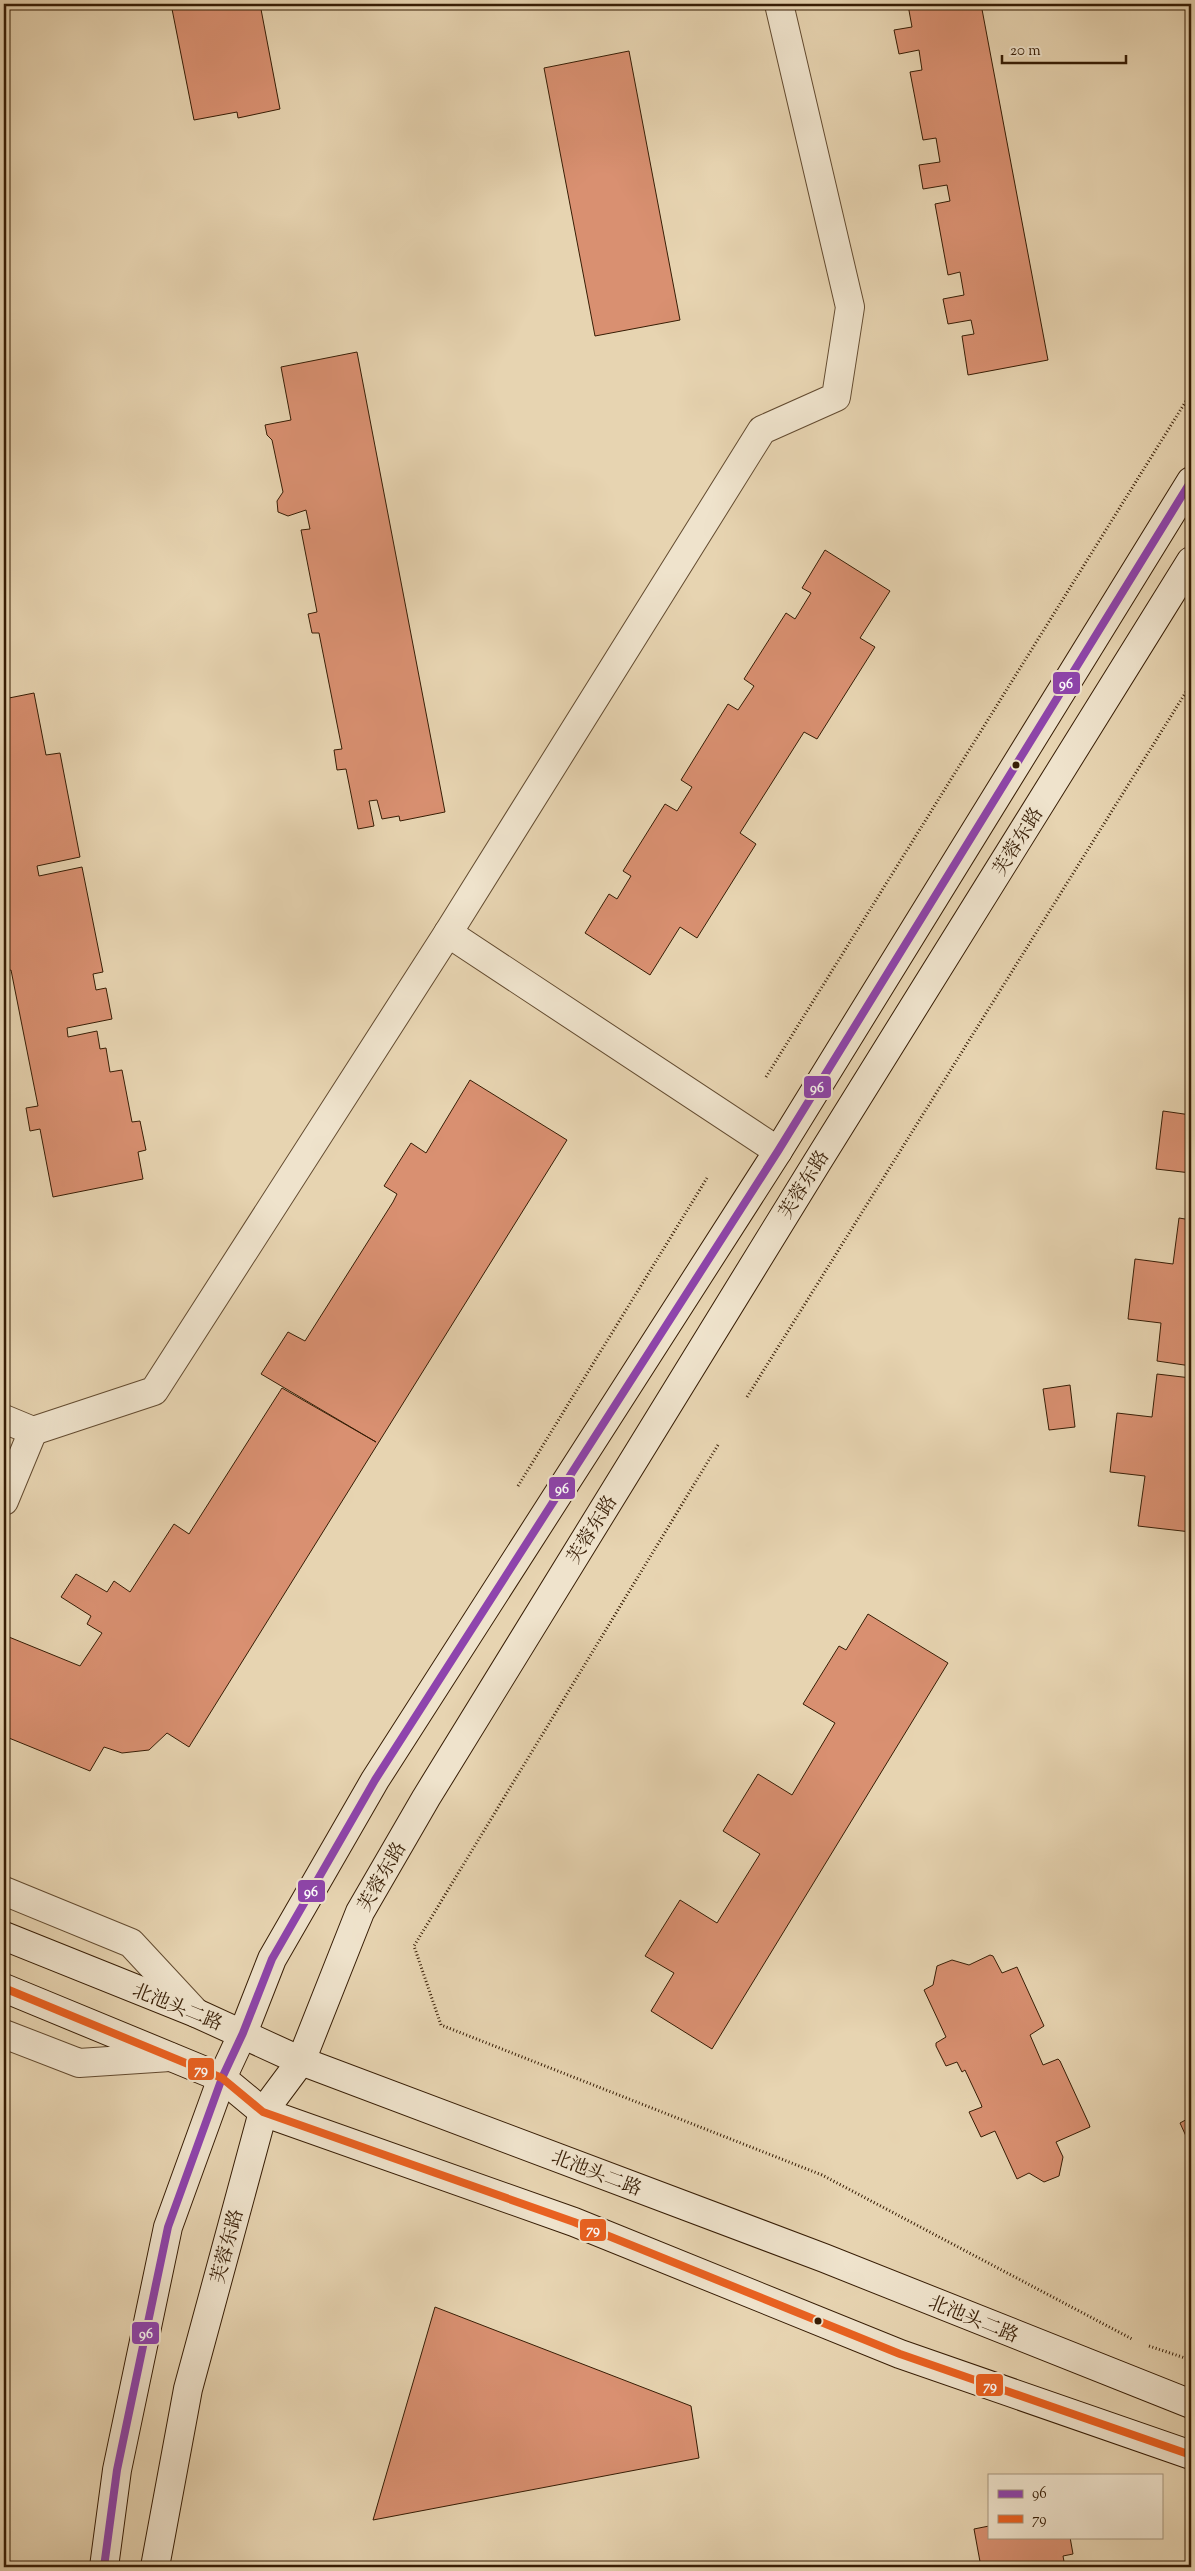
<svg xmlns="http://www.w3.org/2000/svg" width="1195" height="2571" font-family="'Sorts Mill Goudy','Noto Serif SC',serif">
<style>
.building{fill:#d99071;stroke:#371d05}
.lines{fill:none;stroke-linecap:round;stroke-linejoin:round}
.minor-casing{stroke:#634b30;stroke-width:30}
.tertiary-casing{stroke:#634b30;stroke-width:30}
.secondary-casing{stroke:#371d05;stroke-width:30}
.path{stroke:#371d05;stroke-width:3;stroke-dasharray:1 2.5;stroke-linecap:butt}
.minor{stroke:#efe3cc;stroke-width:28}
.tertiary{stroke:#efe3cc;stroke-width:28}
.secondary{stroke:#efe3cc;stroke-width:28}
.bus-1-casing{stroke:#efe3cc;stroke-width:11}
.bus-2-casing{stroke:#efe3cc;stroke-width:11}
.bus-1{stroke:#8e44ad;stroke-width:8}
.bus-2{stroke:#e96121;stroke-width:8}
.bus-dot{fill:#371d05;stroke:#efe3cc;stroke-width:2}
.labels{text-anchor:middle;stroke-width:4;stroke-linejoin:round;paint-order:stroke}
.street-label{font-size:19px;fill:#371d05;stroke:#efe3cc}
.line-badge{stroke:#efe3cc;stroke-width:2}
.badge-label{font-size:14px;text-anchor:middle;font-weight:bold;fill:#fff}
</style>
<rect width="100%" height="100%" fill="#e7d4b1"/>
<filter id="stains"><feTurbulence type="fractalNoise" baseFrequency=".004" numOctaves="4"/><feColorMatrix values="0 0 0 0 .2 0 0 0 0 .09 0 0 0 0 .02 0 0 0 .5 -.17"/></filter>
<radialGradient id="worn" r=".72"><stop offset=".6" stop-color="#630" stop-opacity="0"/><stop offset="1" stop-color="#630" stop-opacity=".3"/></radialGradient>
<g class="building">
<path d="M171 4H260L280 109 238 118 237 112 194 120Z"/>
<path d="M897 4H981L1048 360 968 375 962 336 974 334 971 320 948 324 943 299 964 295 960 272 948 275 935 204 950 201 947 185 923 189 919 165 940 162 936 138 923 140 910 72 922 70 919 50 899 54 894 30 912 27 908 5 898 7Z"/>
<path d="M629 51 680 320 595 336 544 68Z"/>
<path d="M357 352 445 812 400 821 399 816 382 819 377 800 369 801 374 826 358 829 346 769 337 770 334 750 342 749 319 633H312L308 614 317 612 301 530 310 529 306 510 288 516 278 512 277 501 283 492 272 440 267 435 265 425 291 420 281 367Z"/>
<path d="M825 550 890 591 860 638 875 647 817 739 804 732 740 833 756 844 697 938 680 927 650 975 585 933 609 894 617 899 631 876 623 871 665 804 677 811 692 787 681 780 728 704 738 710 754 686 744 679 786 613 795 619 811 593 802 588Z"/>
<path d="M34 693 46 755 60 753 80 857 37 866 39 876 82 867 103 972 93 974 96 990 106 988 112 1019 67 1028 68 1037 97 1031 100 1049 106 1048 110 1072 122 1070 132 1122 140 1121 146 1150 138 1152 143 1179 53 1197 40 1129 30 1131 26 1108 38 1106 11 970 4 971V948L8 947 4 927V699Z"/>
<path d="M470 1080 567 1140 189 1747 167 1733 149 1750 122 1753 104 1747 90 1771 4 1736V1635L80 1666 102 1633 87 1624 91 1616 61 1597 76 1574 107 1592 114 1581 130 1592 174 1524 189 1534 282 1388 376 1442 261 1374 288 1332 305 1341 393 1202 397 1194 384 1186 411 1143 426 1153Z"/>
<path d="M1163 1111 1191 1115V1173L1156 1169Z"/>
<path d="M1179 1218 1191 1220V1366L1157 1361 1161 1323 1128 1319 1135 1259 1173 1264Z"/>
<path d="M1157 1374 1191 1378V1532L1138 1526 1145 1476 1110 1472 1117 1413 1152 1417Z"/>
<path d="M1070 1385 1075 1427 1049 1430 1043 1389Z"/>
<path d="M868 1614 948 1663 712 2049 651 2011 674 1973 645 1956 680 1900 717 1923 760 1854 723 1831 758 1774 792 1795 835 1723 803 1704 839 1646 846 1650Z"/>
<path d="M990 1955 993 1956 1002 1973 1017 1967 1044 2026 1030 2035 1043 2065 1058 2059 1060 2061 1089 2124 1090 2127 1056 2142 1063 2157 1059 2176 1044 2182 1029 2173 1017 2179 995 2131 981 2137 969 2112 982 2107 981 2104 965 2070 962 2072 957 2062 946 2066 936 2046V2043L946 2037 924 1990 933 1985 937 1966 952 1960 969 1965Z"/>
<path d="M1191 2117V2147L1180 2123Z"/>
<path d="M435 2307 691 2406 699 2458 373 2520Z"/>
<path d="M989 2526V2537H1070L1073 2554 1063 2556 1065 2567H981L974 2529Z"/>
</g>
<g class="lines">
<g class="minor-casing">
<g id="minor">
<path d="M448 933 778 1151"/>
<path d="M4 1419 33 1431 154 1391 448 933 762 430 836 397 850 307 779 4"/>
<path d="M4 1501 33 1431"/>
</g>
</g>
<g class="tertiary-casing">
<g id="tertiary">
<path d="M4 1891 131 1943 196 2013"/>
<path d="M4 2034 79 2063 170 2057"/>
</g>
</g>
<g class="secondary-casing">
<g id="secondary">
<path d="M4 1936 196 2013 301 2061 824 2258 1191 2404"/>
<path d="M4 1988 222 2078 263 2112 574 2222 900 2354 1191 2455"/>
<path d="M104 2567 117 2470 168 2227 222 2078 243 2033 272 1959 375 1780 778 1151 1191 481"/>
<path d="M155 2567 188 2389 263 2112 301 2061 360 1912 426 1798 816 1164 1191 561"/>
</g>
</g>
<g class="path">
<path d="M766 1077 1191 393"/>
<path d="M747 1397 1191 684"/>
<path d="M718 1445 414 1946 441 2025 822 2175 1132 2339"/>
<path d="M518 1486 707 1178"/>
<path d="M1149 2346 1191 2360"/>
</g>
<use href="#minor" class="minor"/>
<use href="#tertiary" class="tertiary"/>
<use href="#secondary" class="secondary"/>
<g class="bus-1-casing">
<path id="bus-1" d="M104 2567 117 2470 168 2227 222 2078 243 2033 272 1959 375 1780 778 1151 1191 481"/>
</g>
<g class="bus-2-casing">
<path id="bus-2" d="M4 1988 222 2078 263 2112 574 2222 900 2354 1191 2455"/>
</g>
<use href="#bus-1" class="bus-1"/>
<use href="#bus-2" class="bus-2"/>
</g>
<g class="bus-dot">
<circle cx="1016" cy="765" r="4.5"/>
<circle cx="818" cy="2321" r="4.5"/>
</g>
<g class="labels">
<g class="street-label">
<text transform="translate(1017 841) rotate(-58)" y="7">芙蓉东路</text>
<text transform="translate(803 1184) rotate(-58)" y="7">芙蓉东路</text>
<text transform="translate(591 1529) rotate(-58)" y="7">芙蓉东路</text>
<text transform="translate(381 1876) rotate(-60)" y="7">芙蓉东路</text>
<text transform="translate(178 2006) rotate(22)" y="7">北池头二路</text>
<text transform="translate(597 2172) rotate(21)" y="7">北池头二路</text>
<text transform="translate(226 2246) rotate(-75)" y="7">芙蓉东路</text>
<text transform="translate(974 2318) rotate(22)" y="7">北池头二路</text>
</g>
</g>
<g class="line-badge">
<rect x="1052" y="671" width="29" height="24" rx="5" fill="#8e44ad"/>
<rect x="803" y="1075" width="29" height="24" rx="5" fill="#8e44ad"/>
<rect x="548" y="1476" width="28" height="24" rx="5" fill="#8e44ad"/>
<rect x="297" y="1879" width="29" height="24" rx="5" fill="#8e44ad"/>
<rect x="187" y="2057" width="28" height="24" rx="5" fill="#e96121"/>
<rect x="579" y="2218" width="28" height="24" rx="5" fill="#e96121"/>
<rect x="131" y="2321" width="29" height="24" rx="5" fill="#8e44ad"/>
<rect x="975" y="2373" width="29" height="24" rx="5" fill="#e96121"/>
</g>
<g class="badge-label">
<text x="1066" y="688">96</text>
<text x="817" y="1092">96</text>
<text x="562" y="1493">96</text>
<text x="311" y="1896">96</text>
<text x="201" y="2074">79</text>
<text x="593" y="2234">79</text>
<text x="146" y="2338">96</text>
<text x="990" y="2390">79</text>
</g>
<rect width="1195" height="2571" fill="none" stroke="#e7d4b1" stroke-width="20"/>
<rect x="5" y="5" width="1185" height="2561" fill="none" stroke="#371d05" stroke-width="2.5"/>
<rect x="10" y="10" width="1175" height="2551" fill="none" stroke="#371d05"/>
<rect x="988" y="2474" width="175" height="65" fill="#efe3cc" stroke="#a5947c"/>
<rect x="998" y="2490" width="25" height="8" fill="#8e44ad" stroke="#a5947c"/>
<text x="1032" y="2498" font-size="15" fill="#371d05">96</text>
<rect x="998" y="2515" width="25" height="8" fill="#e96121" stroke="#a5947c"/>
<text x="1032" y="2524" font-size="15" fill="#371d05">79</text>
<path d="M1002 55v8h124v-8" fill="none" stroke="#371d05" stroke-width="2.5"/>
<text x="1010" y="55" font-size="15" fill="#371d05" stroke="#efe3cc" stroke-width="4" paint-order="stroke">20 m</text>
<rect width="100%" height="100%" filter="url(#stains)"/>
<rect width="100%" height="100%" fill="url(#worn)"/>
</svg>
